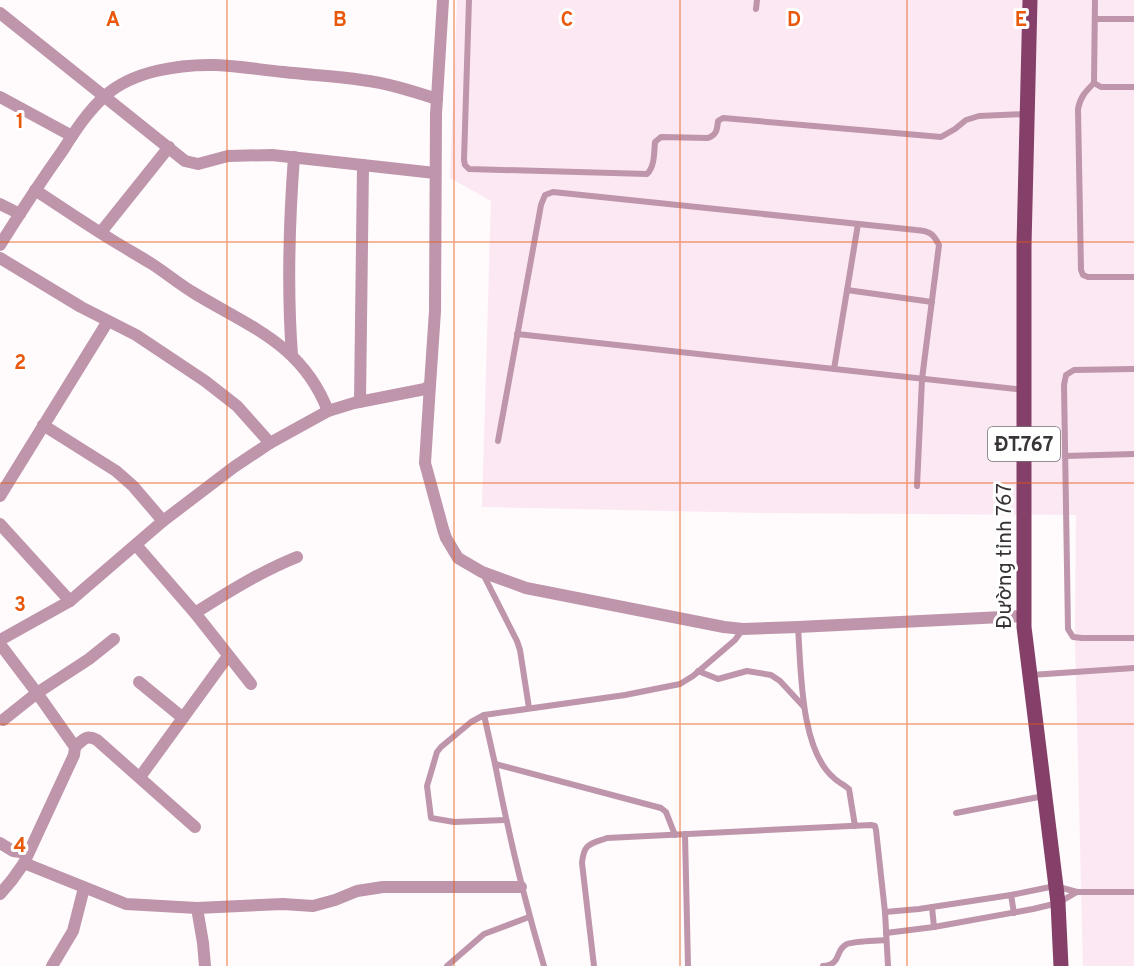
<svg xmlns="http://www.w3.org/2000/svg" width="1134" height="966" font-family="Overpass,sans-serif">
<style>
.built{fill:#fce8f2}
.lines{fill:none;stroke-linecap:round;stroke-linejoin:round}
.service{stroke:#be95ab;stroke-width:6}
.minor{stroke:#be95ab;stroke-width:12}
.primary{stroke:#844068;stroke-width:15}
.grid{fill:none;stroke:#e8590c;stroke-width:1.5;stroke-opacity:0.55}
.labels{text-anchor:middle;stroke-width:6;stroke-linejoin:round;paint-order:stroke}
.shield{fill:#fff;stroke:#747273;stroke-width:1.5}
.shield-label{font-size:20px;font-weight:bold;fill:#393537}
.street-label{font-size:21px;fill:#393537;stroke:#fff}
.grid-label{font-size:20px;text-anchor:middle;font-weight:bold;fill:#e8590c;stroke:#fff;stroke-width:6;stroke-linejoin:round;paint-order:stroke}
</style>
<rect width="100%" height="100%" fill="#fffafc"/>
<path class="built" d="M457 0H1134V966H1083L1075 640 1076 515 764 513 482 507 491 201 450 178Z"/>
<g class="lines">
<g class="service">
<path d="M469 0 464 160 465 165 469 169 647 174C655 166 654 152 655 142L661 137 708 138C717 135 717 129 718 121L723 118 941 137 955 129 966 120 979 116 1026 114"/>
<path d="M1095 0 1094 83 1101 87H1134"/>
<path d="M756 9 757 0"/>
<path d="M1095 19H1134"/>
<path d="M1094 83C1086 91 1080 97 1078 109L1081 270 1083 275 1088 277H1134"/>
<path d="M847 290 932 302"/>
<path d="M517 334 1024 390"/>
<path d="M834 369 858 224"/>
<path d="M1134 369 1074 370 1066 375 1064 385 1068 629 1073 637 1082 638H1134"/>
<path d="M498 441 541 205 545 195 553 192 916 230C929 231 933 233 939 245L922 379 917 486"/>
<path d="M1065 456 1134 454"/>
<path d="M483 574 517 641 520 650 529 708"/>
<path d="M798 627C801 668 800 750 834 778 838 782 844 785 849 789L855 826"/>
<path d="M698 671 718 679 747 671 771 675 780 681 804 707"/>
<path d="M1031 675 1134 668"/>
<path d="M484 715 495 764 661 808 666 812 675 835"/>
<path d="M495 764C508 832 524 899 544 966"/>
<path d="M956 813 1044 796"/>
<path d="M505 820 454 822 431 818 427 786 437 752 441 747 471 722 484 715 625 695 680 684 693 676 735 640 743 629"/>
<path d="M685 834 688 966"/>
<path d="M1011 895 1014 913"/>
<path d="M932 907 934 927"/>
<path d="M885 912 919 909 1011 895 1055 886 1077 892H1134"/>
<path d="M886 933 934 927 1033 909 1058 903 1077 892"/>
<path d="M447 966 484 934 529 917"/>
<path d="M594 966 582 863C584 843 590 844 607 838L871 825 875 826 876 830 885 912 888 966"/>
<path d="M823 966C843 964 834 950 847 944 855 941 876 941 886 940"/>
</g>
<g class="minor">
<path d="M0 13 185 161 198 164 228 156 272 155 435 173"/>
<path d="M0 97 72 136"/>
<path d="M35 190C61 207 86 224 112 240 125 248 139 256 152 264 166 273 179 284 194 293 250 327 302 344 328 411"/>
<path d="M0 204 20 214"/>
<path d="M101 232 169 147"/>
<path d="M0 245C20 213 41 181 63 150 75 131 88 111 105 96 132 71 180 64 216 65 239 66 262 70 284 72 310 75 336 76 362 80 387 83 412 91 437 99"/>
<path d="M0 258 81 307 136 335 205 381 237 406 270 443"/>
<path d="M292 355C287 289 289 224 294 157"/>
<path d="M430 385 425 463 443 529 446 538 458 558 482 572 526 588 724 627 743 629 798 627 1024 616"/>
<path d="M360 402 363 165"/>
<path d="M43 425 116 471 133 486 163 521"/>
<path d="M0 496 108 321"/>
<path d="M0 524 70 601"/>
<path d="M136 545 195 613 251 684"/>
<path d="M195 613C228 592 260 572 297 557"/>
<path d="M0 640 70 601 163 521 234 467 270 443 328 411 354 403 425 389 430 385 435 311 436 114 443 0"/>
<path d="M0 644 37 693 75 747 74 755 24 863 12 880 0 894"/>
<path d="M139 682 183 718"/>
<path d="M3 720 37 693 89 659 114 639"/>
<path d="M75 747C83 740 86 734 97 740L195 827"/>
<path d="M140 777 228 656"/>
<path d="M0 843 13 851 28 853"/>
<path d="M24 863 126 904 197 908 283 904 313 906 335 900 357 891 383 887H521"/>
<path d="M197 908 203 943 205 966"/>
<path d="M52 966 73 931 84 888"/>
</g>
<path class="primary" d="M1030 0 1024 245V627L1058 903 1061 966"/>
</g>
<path class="grid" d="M227 0V966M454 0V966M680 0V966M907 0V966M0 242H1134M0 483H1134M0 724H1134"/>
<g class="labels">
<rect class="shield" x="988" y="427" width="72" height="34" rx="4.5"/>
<g class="shield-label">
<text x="1024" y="451">ĐT.767</text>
</g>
<g class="street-label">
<text transform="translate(1004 556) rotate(-90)" y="7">Đường tỉnh 767</text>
</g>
</g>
<g class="grid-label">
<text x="113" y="26">A</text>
<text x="340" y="26">B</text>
<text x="567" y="26">C</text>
<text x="794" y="26">D</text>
<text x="1021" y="26">E</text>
<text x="20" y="128">1</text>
<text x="20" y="369">2</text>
<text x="20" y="611">3</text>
<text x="20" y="852">4</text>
</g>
</svg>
